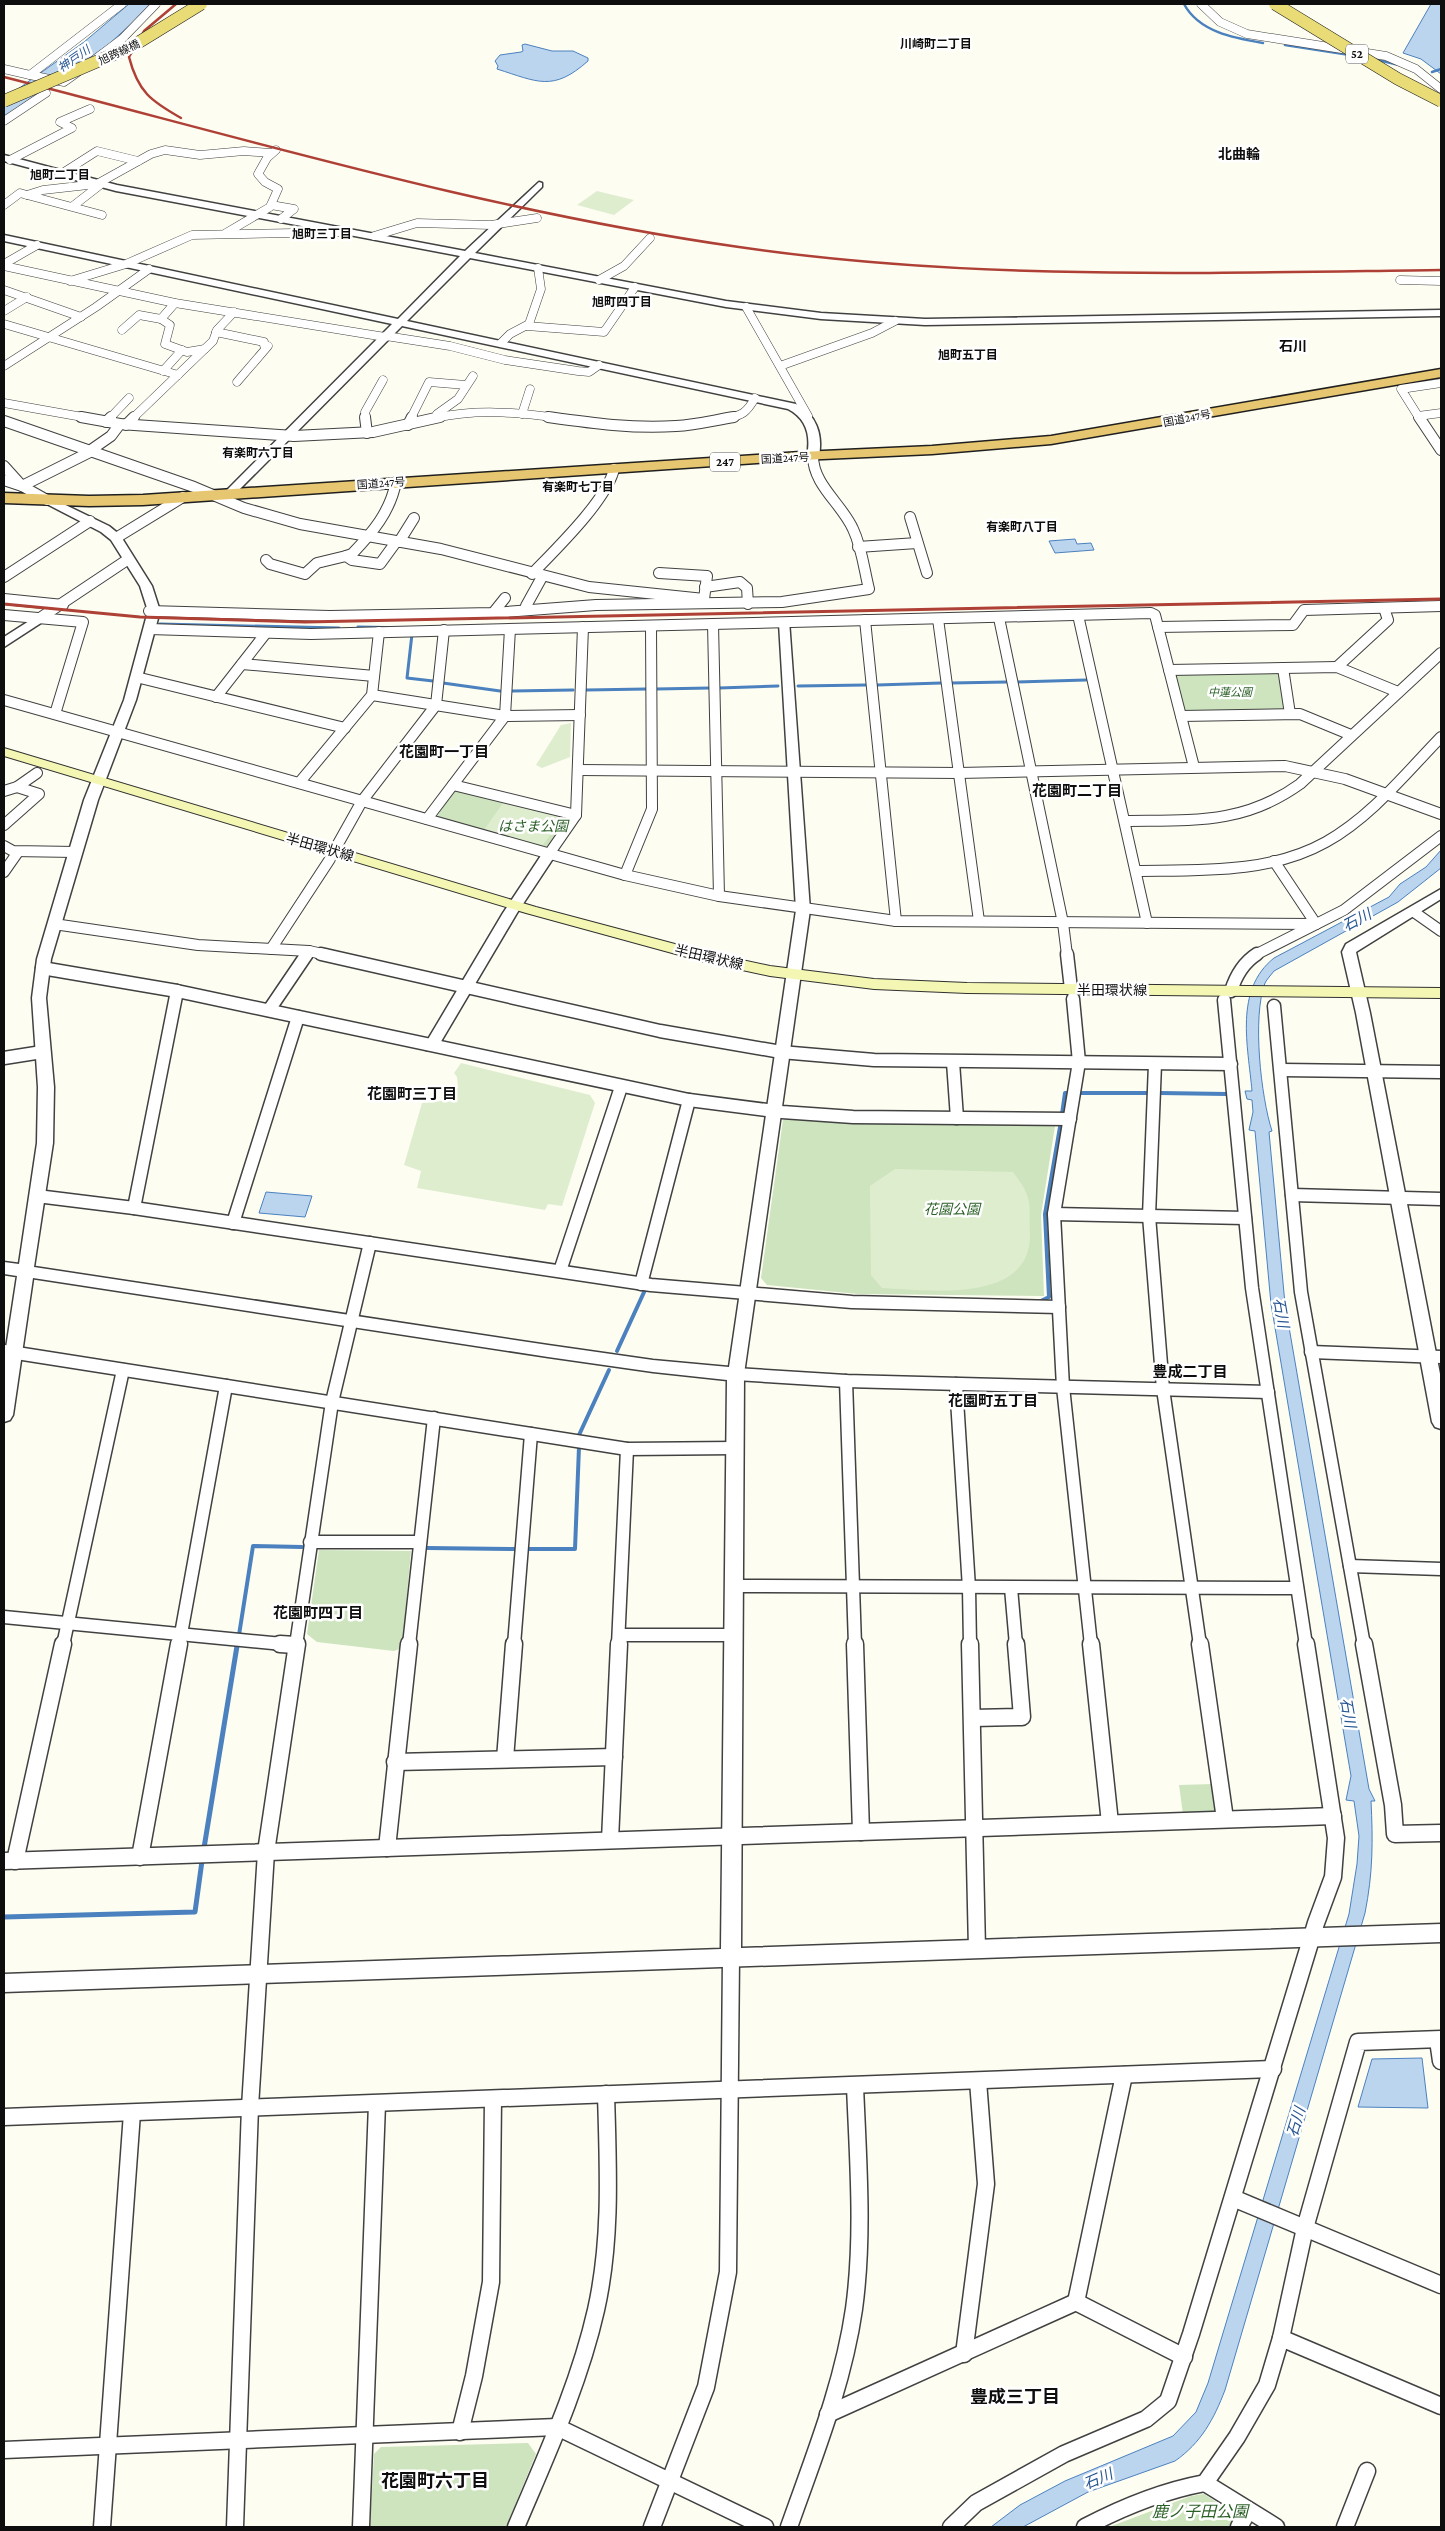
<svg xmlns="http://www.w3.org/2000/svg" width="1445" height="2531" font-family="'Crimson Pro','Noto Sans JP',serif">
<style>
.green{fill:#cde4be}
.pitch{fill:#dfedcf}
.water{fill:#bcd5ef;stroke:#4b81be}
.lines{fill:none;stroke-linecap:round;stroke-linejoin:round}
.stream-far3{stroke:#4b81be;stroke-width:2.5}
.stream-far2{stroke:#4b81be;stroke-width:3}
.stream-far1{stroke:#4b81be;stroke-width:4}
.stream{stroke:#4b81be;stroke-width:5}
.minor-far3-casing{stroke:#414141;stroke-width:9}
.minor-far2-casing{stroke:#414141;stroke-width:12}
.minor-far1-casing{stroke:#414141;stroke-width:15}
.minor-casing{stroke:#414141;stroke-width:19}
.tertiary-casing{stroke:#414141;stroke-width:3}
.secondary-casing{stroke:#303030;stroke-width:2}
.trunk-casing{stroke:#1f1f1f;stroke-width:3}
.minor-far3{stroke:#fff;stroke-width:8}
.minor-far2{stroke:#fff;stroke-width:10}
.minor-far1{stroke:#fff;stroke-width:12}
.minor{stroke:#fff;stroke-width:16}
.tertiary{fill:#fff;fill-rule:evenodd}
.secondary{fill:#f4f6b4;fill-rule:evenodd}
.trunk{fill:#e6c670;fill-rule:evenodd}
.rail-far1{stroke:#af4036;stroke-width:2.5}
.rail{stroke:#af4036;stroke-width:3}
.primary-bridge-casing{stroke:#1f1f1f;stroke-width:13;stroke-linecap:butt}
.primary-bridge{stroke:#e9dc76;stroke-width:12}
.labels{text-anchor:middle;stroke-width:5;stroke-linejoin:round;paint-order:stroke}
.far-street-label{font-size:11px;fill:#0e0e0e;stroke:#fff}
.far-park-label{font-size:11px;font-style:italic;fill:#2a5f26;stroke:#fff}
.far-neighbourhood-label{font-size:12px;font-weight:bold;fill:#0e0e0e;stroke:#fff}
.shield{fill:#fff;stroke:#565656;stroke-width:1}
.shield-label{font-size:12px;font-weight:bold;fill:#0e0e0e}
.far-water-label{font-size:12px;font-style:italic;fill:#265592;stroke:#fff}
.far-quarter-label{font-size:14px;font-weight:bold;fill:#0e0e0e;stroke:#fff}
.park-label{font-size:14px;font-style:italic;fill:#2a5f26;stroke:#fff}
.street-label{font-size:14px;fill:#0e0e0e;stroke:#fff}
.neighbourhood-label{font-size:15px;font-weight:bold;fill:#0e0e0e;stroke:#fff}
.water-label{font-size:15px;font-style:italic;fill:#265592;stroke:#fff}
.near-park-label{font-size:16px;font-style:italic;fill:#2a5f26;stroke:#fff}
.near-neighbourhood-label{font-size:18px;font-weight:bold;fill:#0e0e0e;stroke:#fff}
</style>
<rect width="100%" height="100%" fill="#fdfdf2"/>
<g class="green">
<path d="M1279 673 1285 708 1280 711H1185L1175 675Z"/>
<path d="M458 790 566 815V818L547 847 542 848 436 818 453 792Z"/>
<path d="M790 1116 1052 1124 1055 1126 1041 1215 1044 1296 858 1294 767 1285 761 1278 783 1120Z"/>
<path d="M319 1550 411 1551 402 1648 394 1651 317 1642 307 1634Z"/>
<path d="M1214 1784 1217 1810 1213 1814H1183L1179 1785Z"/>
<path d="M528 2443 536 2454 506 2527H370L374 2454 381 2447Z"/>
<path d="M1204 2494 1230 2511 1232 2522 1228 2527H1109L1191 2496Z"/>
</g>
<g class="pitch">
<path d="M597 191 634 200 614 215 577 205Z"/>
<path d="M571 723 570 757 542 768 536 765 561 725Z"/>
<path d="M503 803 563 817 543 845 484 830Z"/>
<path d="M461 1063 590 1095 595 1103 562 1206 548 1204 545 1210 417 1188 421 1171 404 1165 422 1103C440 1102 447 1102 458 1087L457 1077 454 1073Z"/>
<path d="M895 1169 1013 1172C1018 1179 1026 1189 1028 1198 1031 1208 1029 1222 1030 1233 1032 1305 928 1290 882 1288L871 1275 870 1186Z"/>
</g>
<g class="water">
<path d="M129 4H153L108 45 4 117V99L84 42Z"/>
<path d="M1431 4H1441V74L1421 59 1403 53Z"/>
<path d="M525 44 552 51H573L588 58V61C553 92 538 82 497 69L498 66 495 61 500 55 521 52 523 51 522 45Z"/>
<path d="M1075 539 1077 544 1091 543 1094 550 1055 553 1049 541Z"/>
<path d="M1441 850V868L1398 902 1274 971C1271 975 1267 979 1265 983 1252 1017 1261 1097 1272 1131L1269 1132 1285 1304 1369 1789 1375 1801H1371C1373 1841 1373 1873 1365 1913L1225 2390C1214 2419 1201 2443 1175 2461L1088 2492 1023 2527H991L1020 2505 1065 2481 1173 2436 1196 2412 1208 2383 1349 1914 1357 1864 1359 1836 1354 1801 1346 1800 1351 1776 1271 1304 1255 1131 1249 1130 1253 1112 1252 1100 1247 1099 1245 1091H1252C1248 1046 1234 990 1274 958L1389 897 1400 884 1426 867Z"/>
<path d="M266 1192 312 1196 305 1217 259 1213Z"/>
<path d="M1422 2058 1428 2108 1358 2107 1372 2059Z"/>
</g>
<g class="lines">
<g class="stream-far3">
<path d="M1184 4C1199 32 1234 38 1263 43"/>
<path d="M1285 45 1350 55"/>
<path d="M1374 59 1399 65"/>
<path d="M1432 72 1441 69"/>
</g>
<g class="stream-far2">
<path d="M160 624 339 628"/>
<path d="M358 627 412 628"/>
<path d="M412 634 407 678 433 681"/>
<path d="M1017 682 1086 680"/>
<path d="M443 683 500 691"/>
<path d="M951 683 1007 682"/>
<path d="M877 685 941 683"/>
<path d="M798 686 866 685"/>
<path d="M719 688 778 686"/>
<path d="M656 689 710 688"/>
<path d="M586 690 646 689"/>
<path d="M512 691 573 690"/>
</g>
<g class="stream-far1">
<path d="M1080 1093H1147"/>
<path d="M1160 1093 1227 1094"/>
<path d="M1062 1114 1065 1093H1069"/>
<path d="M1041 1301 1049 1297 1045 1214 1060 1127"/>
<path d="M617 1351 645 1290"/>
<path d="M579 1435 609 1370"/>
<path d="M427 1548 514 1549"/>
<path d="M528 1549H575L579 1447"/>
<path d="M239 1635 253 1546 302 1547"/>
</g>
<g class="stream">
<path d="M204 1848 237 1646"/>
<path d="M4 1917 195 1912 202 1861"/>
</g>
<g class="minor-far3-casing">
<g id="minor-far3">
<path d="M1201 4 1220 22 1247 34 1386 56 1416 69 1441 89"/>
<path d="M94 60 122 39 156 4"/>
<path d="M4 69 30 75 122 4"/>
<path d="M30 75 64 82 78 72"/>
<path d="M4 121 46 93"/>
<path d="M10 160 72 128 60 122 90 109"/>
<path d="M61 174 97 151 138 161"/>
<path d="M27 195 102 215"/>
<path d="M4 205 20 193 27 195 43 190 97 184 151 154 165 150 200 155 244 151 271 153"/>
<path d="M271 205 294 209 281 219"/>
<path d="M73 206 100 185"/>
<path d="M226 233 270 207 278 189 265 182 258 174 267 158 276 150"/>
<path d="M374 236 417 223 491 225 537 218"/>
<path d="M4 264 37 245"/>
<path d="M4 266 175 303 385 337"/>
<path d="M599 280 624 266 650 238"/>
<path d="M1400 280 1441 281"/>
<path d="M70 281 126 264 192 235 349 232"/>
<path d="M4 290 81 317"/>
<path d="M175 303 161 319 170 325 165 344 187 352 205 349"/>
<path d="M746 307 808 416"/>
<path d="M4 311 27 297"/>
<path d="M4 324 178 375"/>
<path d="M527 326 604 332 635 287"/>
<path d="M122 330 139 315 161 319"/>
<path d="M216 332 264 342V345L268 346 237 382"/>
<path d="M386 336 450 346 505 360 578 371 589 372 599 365"/>
<path d="M501 343 510 334 529 324 541 289 538 268"/>
<path d="M4 366 96 307 149 269"/>
<path d="M780 366 872 333 895 321"/>
<path d="M163 371 182 350"/>
<path d="M4 403 88 418"/>
<path d="M437 414 458 399 473 376"/>
<path d="M522 414 530 389"/>
<path d="M1418 416 1401 389 1441 383"/>
<path d="M110 418 129 398"/>
<path d="M133 418 213 341 217 330 234 312"/>
<path d="M366 418 365 412 383 380"/>
<path d="M411 418 429 382 466 385"/>
<path d="M435 418C475 409 516 412 557 418"/>
<path d="M727 418C742 416 747 412 755 398"/>
<path d="M1419 418 1418 416 1441 413"/>
</g>
</g>
<g class="minor-far2-casing">
<g id="minor-far2">
<path d="M81 417 120 424 294 436 373 432 440 417"/>
<path d="M365 417 367 433"/>
<path d="M548 417C591 423 633 429 676 426 696 425 715 420 734 417"/>
<path d="M1419 417 1441 450"/>
<path d="M4 421 194 487 244 508 300 524 441 549 589 587 704 599 707 576 659 573"/>
<path d="M106 422 111 417"/>
<path d="M126 425 134 417"/>
<path d="M408 425 412 417"/>
<path d="M88 452 111 436 120 424"/>
<path d="M4 466 22 486 47 500"/>
<path d="M4 480 22 486 90 452"/>
<path d="M910 517 927 573"/>
<path d="M116 538 183 497"/>
<path d="M399 542 414 518"/>
<path d="M858 547 917 543"/>
<path d="M346 556 352 554C373 532 390 512 396 482"/>
<path d="M266 560 270 564 305 574 317 563 346 556 352 560 380 564 396 542"/>
<path d="M532 574C555 550 607 500 614 469"/>
<path d="M4 577 90 521"/>
<path d="M705 587 740 582 747 588 748 604"/>
<path d="M4 599 63 605"/>
<path d="M526 606 542 577"/>
<path d="M149 611 330 616 493 613 596 605 782 602 869 589C864 569 862 548 853 529 842 504 813 485 813 456"/>
<path d="M493 613 505 598"/>
<path d="M4 615 83 622 55 714"/>
<path d="M1078 615 1147 923"/>
<path d="M40 618 127 560"/>
<path d="M999 618 1063 923 1067 955"/>
<path d="M938 619 979 921"/>
<path d="M865 620 896 921"/>
<path d="M713 624 719 896"/>
<path d="M1158 627 1293 625 1304 610 1441 606"/>
<path d="M149 629 311 634 1151 613 1155 615 1194 767"/>
<path d="M242 664 374 676"/>
<path d="M1337 667 1388 620 1384 608"/>
<path d="M1283 668 1290 714"/>
<path d="M1169 670 1337 667 1398 692"/>
<path d="M136 677 345 728"/>
<path d="M372 695 505 716 580 715"/>
<path d="M216 697 266 633"/>
<path d="M4 700 625 875 719 896 896 921 1316 924"/>
<path d="M1181 716 1300 714 1351 735"/>
<path d="M579 770 959 773 1285 766 1345 779 1441 814"/>
<path d="M299 783 372 695 379 632"/>
<path d="M453 785 576 815"/>
<path d="M4 791 17 787 37 773"/>
<path d="M427 819 505 716 510 629"/>
<path d="M1125 821C1192 820 1243 825 1300 784L1441 653"/>
<path d="M4 825 39 794 17 787"/>
<path d="M4 846 13 851 75 852"/>
<path d="M334 851 362 801 436 705 444 630"/>
<path d="M549 854 576 815 583 627"/>
<path d="M1274 861 1316 924"/>
<path d="M1136 871C1199 870 1269 874 1326 842 1371 817 1406 773 1441 737"/>
<path d="M4 872 18 852"/>
<path d="M625 875 652 809 651 626"/>
<path d="M1414 912 1441 931"/>
<path d="M54 924 198 945 309 951 327 955"/>
<path d="M271 949 330 859"/>
<path d="M306 955 309 951"/>
<path d="M1255 955 1344 910 1441 836"/>
</g>
</g>
<g class="minor-far1-casing">
<g id="minor-far1">
<path d="M321 954 660 1031 781 1052 874 1060 1231 1064"/>
<path d="M1067 954 1071 989"/>
<path d="M42 968 177 991 689 1100 782 1112 853 1117 1070 1119"/>
<path d="M1231 991C1236 975 1243 963 1257 954"/>
<path d="M1073 999 1079 1062 1054 1214 1063 1387 1091 1645"/>
<path d="M1224 1000 1252 1288 1306 1645"/>
<path d="M1274 1006 1301 1292 1364 1645"/>
<path d="M269 1010 307 954"/>
<path d="M4 1058 42 1052"/>
<path d="M953 1062 957 1118"/>
<path d="M1155 1064 1149 1216 1163 1389 1200 1645"/>
<path d="M1282 1070 1441 1072"/>
<path d="M1292 1195 1441 1199"/>
<path d="M37 1196 134 1208 651 1285 852 1302 1059 1307"/>
<path d="M134 1208 177 991"/>
<path d="M1054 1214 1245 1218"/>
<path d="M233 1223 298 1017"/>
<path d="M560 1271 621 1087"/>
<path d="M641 1284 689 1100"/>
<path d="M4 1351 627 1449 735 1448"/>
<path d="M1311 1352 1441 1357"/>
<path d="M736 1374 846 1381 1268 1392"/>
<path d="M846 1381 855 1645"/>
<path d="M956 1384 969 1588 970 1645"/>
<path d="M310 1542H420"/>
<path d="M1350 1566 1441 1569"/>
<path d="M735 1586 1297 1588"/>
<path d="M1011 1588 1016 1645"/>
<path d="M4 1617 293 1645"/>
<path d="M620 1635H735"/>
<path d="M63 1645 123 1370"/>
<path d="M179 1645 226 1386"/>
<path d="M296 1645 332 1402 370 1243"/>
<path d="M409 1645 434 1418"/>
<path d="M514 1645 531 1434"/>
<path d="M618 1645 627 1449"/>
</g>
</g>
<g class="minor-casing">
<g id="minor">
<path d="M280 1644 295 1645"/>
<path d="M855 1644 861 1832"/>
<path d="M970 1644 977 1949"/>
<path d="M1091 1644 1110 1823"/>
<path d="M1200 1644 1225 1819"/>
<path d="M1364 1644 1393 1805 1395 1834 1441 1833"/>
<path d="M973 1718 1022 1717 1016 1644"/>
<path d="M505 1759 514 1644"/>
<path d="M395 1762 614 1757"/>
<path d="M610 1840 619 1644"/>
<path d="M387 1848 409 1644"/>
<path d="M140 1857 179 1644"/>
<path d="M4 1861 1333 1816"/>
<path d="M15 1861 63 1644"/>
<path d="M1438 2040 1441 2061"/>
<path d="M4 2117 1273 2069"/>
<path d="M1233 2198 1441 2285"/>
<path d="M1076 2302 1124 2075"/>
<path d="M1281 2338 1441 2406"/>
<path d="M964 2354 986 2184 978 2081"/>
<path d="M828 2414 1076 2302 1184 2357"/>
<path d="M460 2432 474 2376 491 2282 493 2099"/>
<path d="M4 2450 557 2427 765 2527"/>
<path d="M1205 2483 1276 2527"/>
<path d="M102 2527 132 2113"/>
<path d="M235 2527 250 2107 266 1852 297 1644"/>
<path d="M361 2527 377 2104"/>
<path d="M516 2527C546 2456 579 2385 596 2310 612 2239 608 2166 606 2094"/>
<path d="M652 2527 706 2387 728 2272 731 1957"/>
<path d="M789 2527C814 2456 843 2385 854 2309 864 2236 858 2160 855 2086"/>
<path d="M951 2527 976 2503 1064 2454 1146 2419 1168 2401 1191 2334 1316 1923 1333 1877 1336 1838 1306 1644"/>
<path d="M1085 2527C1123 2507 1162 2491 1205 2483L1237 2437 1267 2385 1281 2338 1305 2228 1358 2042 1441 2039"/>
<path d="M1239 2527 1248 2511"/>
<path d="M1345 2527 1367 2471"/>
</g>
</g>
<g class="tertiary-casing">
<g id="tertiary">
<path d="M4 155 117 185 465 251 539 182 542 183V187L475 253 726 301 821 313 925 319 1441 310V316L925 325 821 319 726 307 470 258 407 321 796 404C816 414 823 434 819 456L813 459 807 456C811 436 807 419 788 409L402 326 233 496H225V492L392 324 4 241V235L398 319 460 256 116 191 4 161Z"/>
<path d="M47 496 109 526 120 535 152 586 160 611 136 700 98 800 51 959 46 998 54 1087 53 1143 34 1267 548 1345 653 1360 729 1367 796 910 779 623 785 619 789 620 810 910 744 1374 741 1948 1441 1924V1942L4 1992V1974L721 1949 727 1380 653 1372 548 1357 33 1278 13 1415 10 1420 4 1422V1361L17 1276 4 1274V1262L19 1264 37 1143 38 1087 32 998 37 959 84 800 124 700 148 611 140 586 111 540 101 532 43 502V498Z"/>
<path d="M40 614 44 615 46 618 44 621 4 647V637Z"/>
<path d="M549 850 556 854 517 913 436 1050H426L424 1046 503 913 544 851Z"/>
<path d="M1441 889V899L1356 952 1370 1013 1441 1379V1429L1435 1427 1432 1422 1356 1013 1342 952 1346 944Z"/>
</g>
</g>
<g class="secondary-casing">
<path id="secondary" d="M4 748 536 907 705 952 770 966 874 979 967 983 1441 988V998L967 993 874 989 770 976 705 962 526 913 4 756Z"/>
</g>
<g class="trunk-casing">
<path id="trunk" d="M1441 369V377L1051 444 932 454 801 460 143 505 89 506 4 503V493L89 496 143 495 801 452 932 446 1051 436Z"/>
</g>
<use href="#minor-far3" class="minor-far3"/>
<use href="#minor-far2" class="minor-far2"/>
<use href="#minor-far1" class="minor-far1"/>
<use href="#minor" class="minor"/>
<use href="#tertiary" class="tertiary"/>
<use href="#secondary" class="secondary"/>
<use href="#trunk" class="trunk"/>
<g class="rail-far1">
<path d="M176 4 144 31 129 57C138 92 151 101 181 118"/>
<path d="M4 77C247 139 491 212 739 247 971 281 1207 273 1441 270"/>
</g>
<path class="rail" d="M4 604 140 617 305 622 1441 599"/>
<g class="primary-bridge-casing">
<g id="primary-bridge">
<path d="M1275 4 1398 79 1441 101"/>
<path d="M4 101 131 47 201 4"/>
</g>
</g>
<use href="#primary-bridge" class="primary-bridge"/>
</g>
<g class="labels">
<g class="far-street-label">
<text transform="translate(119 52) rotate(-25)" y="4">旭跨線橋</text>
<text transform="translate(1187 418) rotate(-11)" y="4">国道247号</text>
<text transform="translate(785 458) rotate(-3)" y="4">国道247号</text>
<text transform="translate(381 483) rotate(-4)" y="4">国道247号</text>
</g>
<g class="far-park-label">
<text x="1230" y="696">中蓮公園</text>
</g>
<g class="far-neighbourhood-label">
<text x="936" y="48">川崎町二丁目</text>
<text x="60" y="179">旭町二丁目</text>
<text x="322" y="238">旭町三丁目</text>
<text x="622" y="306">旭町四丁目</text>
<text x="968" y="359">旭町五丁目</text>
<text x="258" y="457">有楽町六丁目</text>
<text x="578" y="491">有楽町七丁目</text>
<text x="1022" y="531">有楽町八丁目</text>
</g>
<g class="shield">
<rect x="1346" y="44.5" width="22" height="19" rx="4"/>
<rect x="710" y="452.5" width="30" height="19" rx="4"/>
</g>
<g class="shield-label">
<text x="1357" y="58">52</text>
<text x="725" y="466">247</text>
</g>
<g class="far-water-label">
<text transform="translate(74 59) rotate(-35)" y="4">神戸川</text>
</g>
<g class="far-quarter-label">
<text x="1239" y="159">北曲輪</text>
<text x="1293" y="351">石川</text>
</g>
<g class="park-label">
<text x="533" y="831">はさま公園</text>
<text x="952" y="1214">花園公園</text>
</g>
<g class="street-label">
<text transform="translate(320 847) rotate(16)" y="5">半田環状線</text>
<text transform="translate(709 957) rotate(13)" y="5">半田環状線</text>
<text x="1112" y="995">半田環状線</text>
</g>
<g class="neighbourhood-label">
<text x="444" y="757">花園町一丁目</text>
<text x="1077" y="796">花園町二丁目</text>
<text x="412" y="1099">花園町三丁目</text>
<text x="1190" y="1377">豊成二丁目</text>
<text x="993" y="1406">花園町五丁目</text>
<text x="318" y="1618">花園町四丁目</text>
</g>
<g class="water-label">
<text transform="translate(1357 920) rotate(-28)" y="5">石川</text>
<text transform="translate(1281 1313) rotate(80)" y="5">石川</text>
<text transform="translate(1348 1713) rotate(80)" y="5">石川</text>
<text transform="translate(1296 2122) rotate(-73)" y="5">石川</text>
<text transform="translate(1098 2479) rotate(-23)" y="5">石川</text>
</g>
<g class="near-park-label">
<text x="1200" y="2517">鹿ノ子田公園</text>
</g>
<g class="near-neighbourhood-label">
<text x="1015" y="2403">豊成三丁目</text>
<text x="435" y="2487">花園町六丁目</text>
</g>
</g>
<rect width="1445" height="2531" fill="none" stroke="#0e0e0e" stroke-width="10"/>
</svg>
